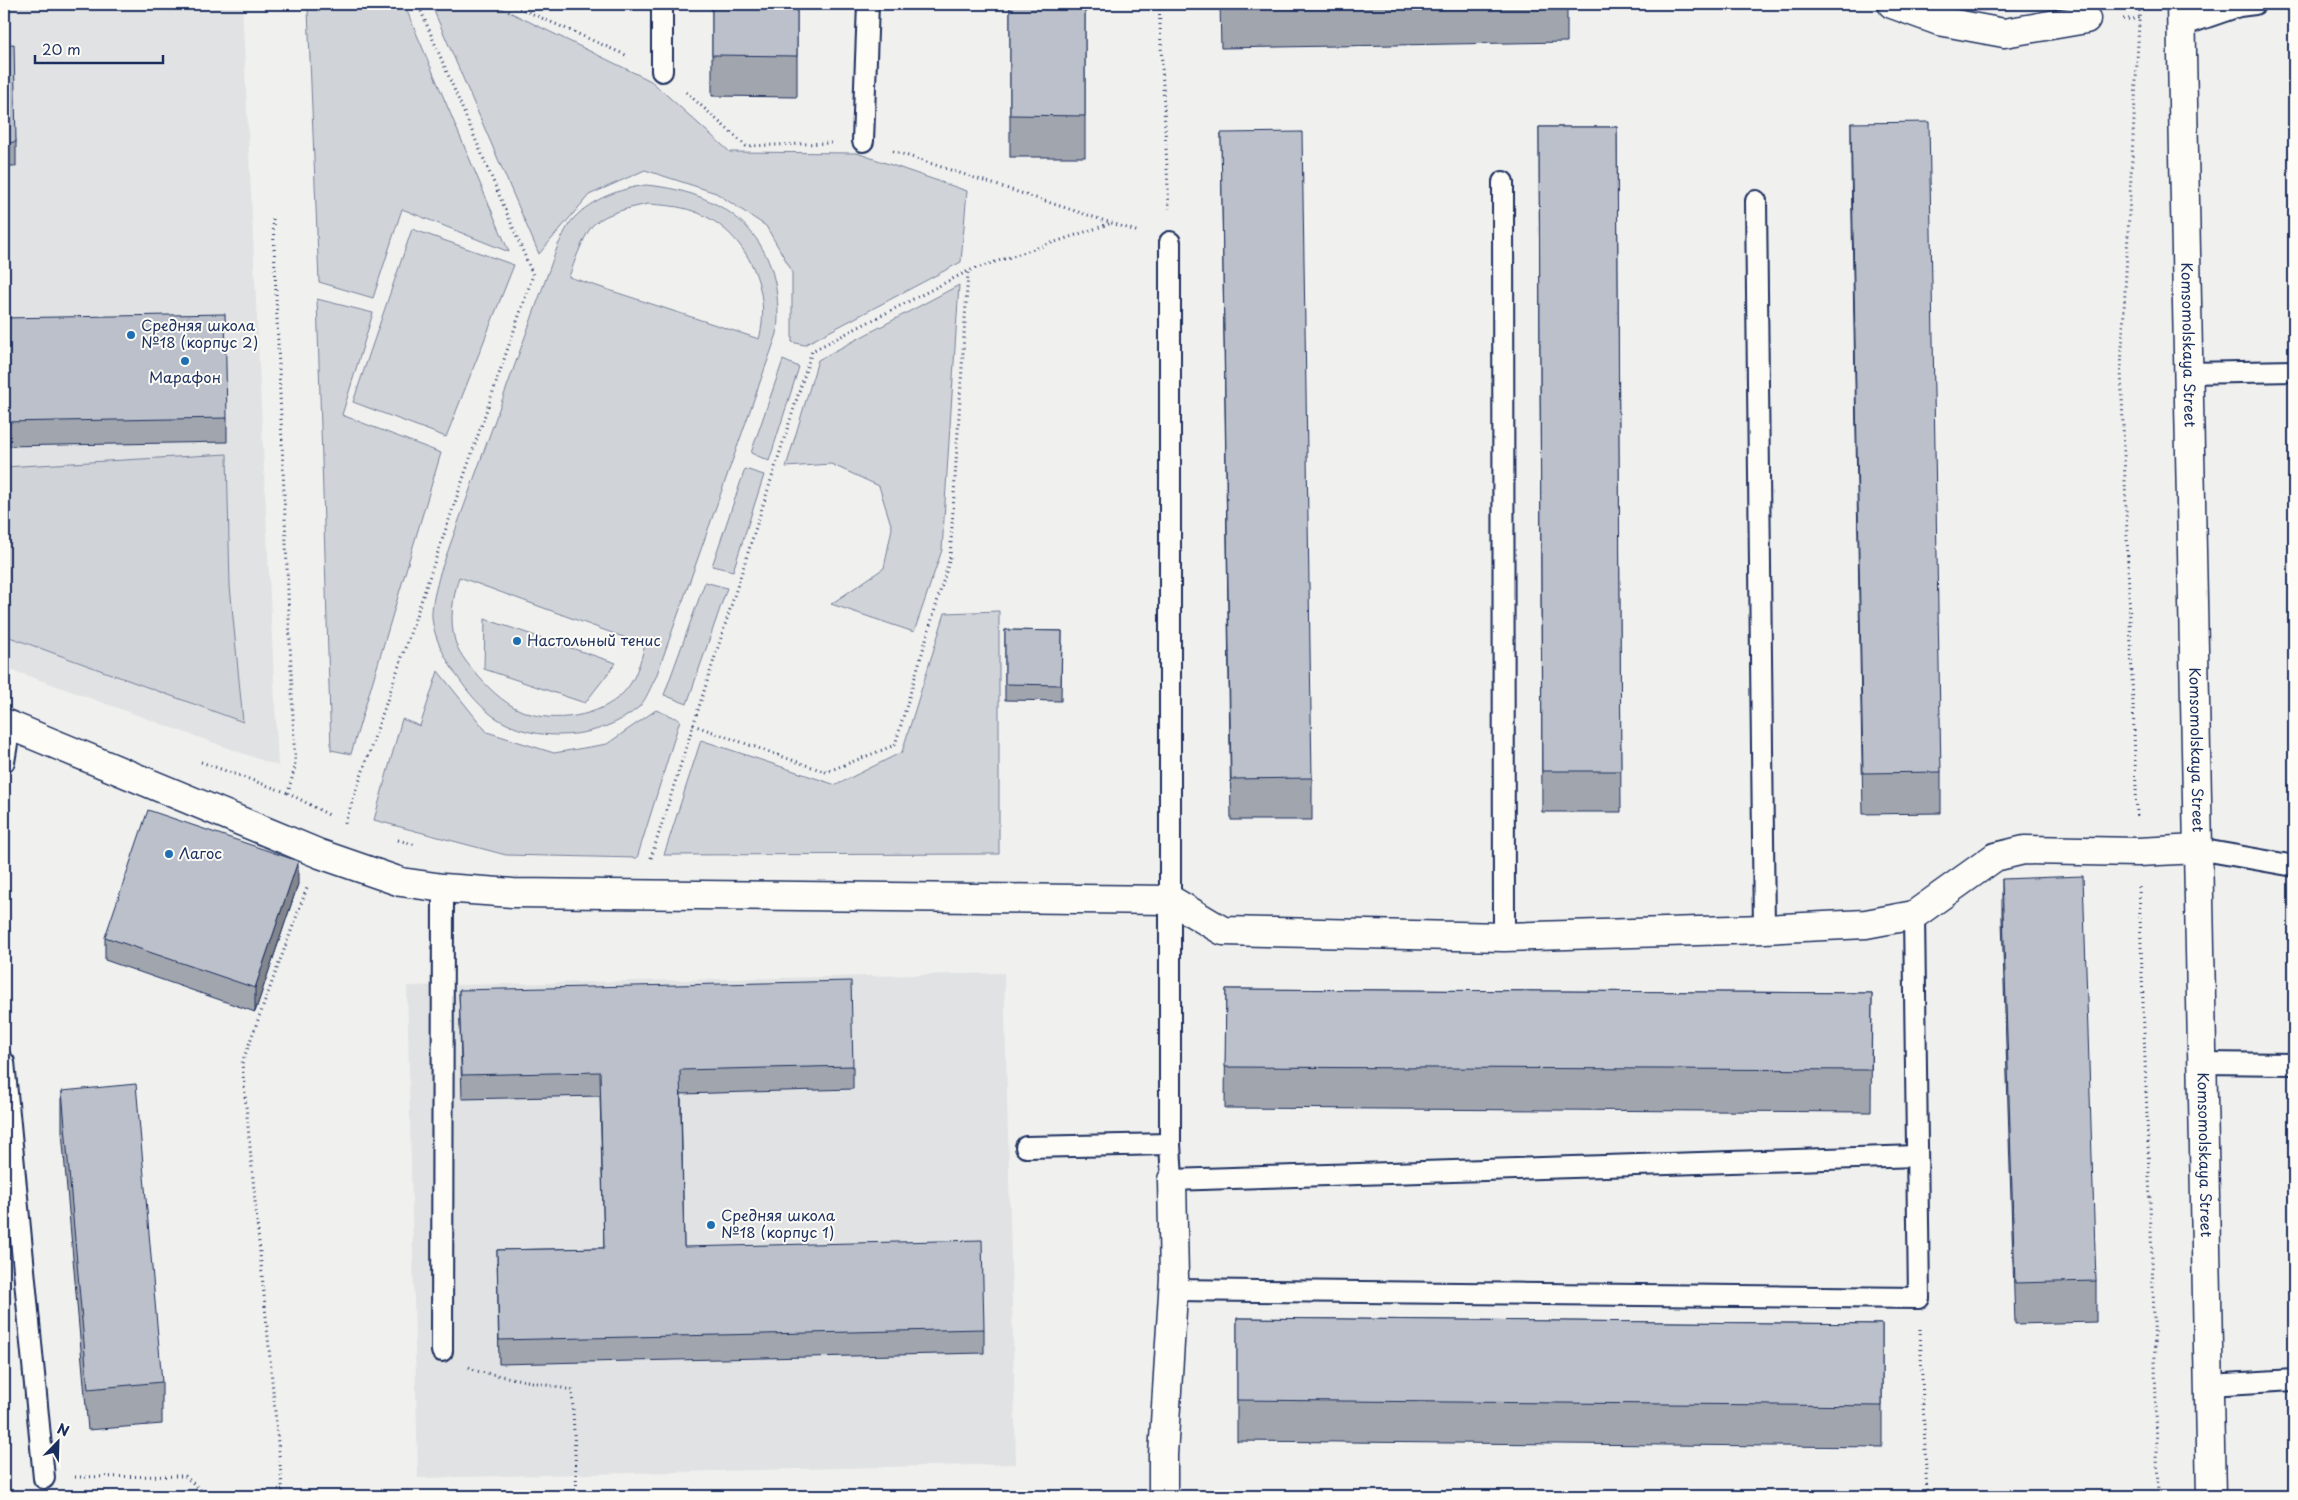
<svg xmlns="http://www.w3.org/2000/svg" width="2298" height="1500" font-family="'Playpen Sans',sans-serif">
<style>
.built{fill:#e0e2e3}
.green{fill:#d0d3d8;stroke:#76819b;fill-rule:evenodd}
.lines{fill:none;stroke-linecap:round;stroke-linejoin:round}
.lane-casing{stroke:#1b2f5e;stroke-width:24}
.street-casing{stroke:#1b2f5e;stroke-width:31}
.secondary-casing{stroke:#1b2f5e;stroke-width:31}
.path{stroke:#1b2f5e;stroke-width:3;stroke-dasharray:1 4;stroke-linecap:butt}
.lane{stroke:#fdfcf7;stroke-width:20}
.street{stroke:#fdfcf7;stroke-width:28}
.secondary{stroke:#fdfcf7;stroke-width:28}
.wall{fill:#a1a5ae;stroke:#1b2f5e}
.shaded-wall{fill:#83868d;stroke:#1b2f5e}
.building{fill:#bbc0ca;stroke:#1b2f5e}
.poi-dot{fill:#1f6fb2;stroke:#fdfcf7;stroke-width:2}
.labels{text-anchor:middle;stroke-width:4;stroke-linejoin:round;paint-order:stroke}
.poi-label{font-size:15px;fill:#1b2f5e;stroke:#fdfcf7;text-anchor:start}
.street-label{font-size:15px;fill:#1b2f5e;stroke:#fdfcf7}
</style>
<rect width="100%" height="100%" fill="#f0f0ee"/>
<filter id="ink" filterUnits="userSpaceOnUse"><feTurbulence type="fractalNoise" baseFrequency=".02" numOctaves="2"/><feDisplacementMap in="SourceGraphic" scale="10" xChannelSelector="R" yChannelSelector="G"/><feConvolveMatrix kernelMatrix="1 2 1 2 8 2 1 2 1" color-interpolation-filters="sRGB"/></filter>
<g filter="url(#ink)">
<g class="built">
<path d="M4 4H242L278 766 4 667Z"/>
<path d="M1004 973 1016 1464 418 1478 407 986Z"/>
</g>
<g class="green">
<path d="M315 4H404L509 252 402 209 373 298 319 282 308 10Z"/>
<path d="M431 4 495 5 651 81 730 152 857 153 967 191 961 262 804 345 792 342V271L766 226 716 193 645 170 589 195 539 254Z"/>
<path d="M1947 4H2088L1972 11Z"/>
<path d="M646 185C733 193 786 242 777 334L656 677C651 686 646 700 639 707 601 740 534 745 493 716 476 703 464 687 453 670 443 654 434 637 432 618 431 604 437 586 440 573L558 245C563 236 567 225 574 218 593 198 620 189 646 185ZM648 204C663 205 679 206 693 211 745 229 773 288 759 339L569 277C573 265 585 232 594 224 608 212 630 208 648 204ZM459 577 645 645C641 660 635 682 623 693 600 717 553 724 522 711 503 703 486 686 473 670 466 662 458 651 455 641 449 620 453 597 459 577Z"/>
<path d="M412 229 514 265 446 437 353 402Z"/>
<path d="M959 285 942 550 914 632 831 604 884 568 892 528 879 486 831 464 786 467 818 360Z"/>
<path d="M317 299 373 313 342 415 441 453 351 754 331 750Z"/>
<path d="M783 360 799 367 769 461 751 453Z"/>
<path d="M227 454 230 586 243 722 4 635V467Z"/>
<path d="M745 469 764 475 733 571 712 566Z"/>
<path d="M705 582 727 588 687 704 664 695Z"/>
<path d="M999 611V854L664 855 701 740 836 785 902 752 945 613Z"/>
<path d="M485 619 616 663 585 703 484 669Z"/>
<path d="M438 671 487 732 554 753 607 744 656 710 680 720 637 858 506 855 374 820 402 719 420 726Z"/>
</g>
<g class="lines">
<g class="lane-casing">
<g id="lane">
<path d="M662 4V71"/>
<path d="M2181 26 2239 6 2255 4"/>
<path d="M863 141 868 4"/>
<path d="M1503 182 1504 937"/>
<path d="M1756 201 1764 929"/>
<path d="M1170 242V1144L1172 1180 1917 1156"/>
<path d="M2188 373 2294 371"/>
<path d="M4 762 10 725"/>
<path d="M2198 849 2294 866"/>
<path d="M4 1062 44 1478"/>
<path d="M2202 1063 2294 1064"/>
<path d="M1026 1147 1170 1144"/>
<path d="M1173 1290 1919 1298 1914 915"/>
<path d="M442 1351 443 888"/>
<path d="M2209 1385 2294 1380"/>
</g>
</g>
<g class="street-casing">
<g id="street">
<path d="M1892 4 1939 21 2004 33 2086 19"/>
<path d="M4 723 320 854 401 882 443 888 513 893 1171 900 1223 931 1504 937 1764 929 1866 924 1914 915 1995 857 2024 850 2138 852 2198 849"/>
<path d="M1163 1496V1455L1174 1278 1172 1180"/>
</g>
</g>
<g class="secondary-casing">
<g id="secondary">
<path id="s1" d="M2181 4 2211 1496"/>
</g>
</g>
<g class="path">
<path d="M510 4 628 56"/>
<path d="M1159 4 1169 209"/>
<path d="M2123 19H2140"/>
<path d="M686 92 746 146 831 143"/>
<path d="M893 151 1139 232"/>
<path d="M273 219 295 767 288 793 329 815"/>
<path d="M693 725 826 772 895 745 950 558 968 272"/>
<path d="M201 762 288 793"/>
<path d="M2137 816 2121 368 2140 4"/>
<path d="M345 823 533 275 418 4"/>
<path d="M398 840 416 845"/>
<path d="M651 858 812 351 968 271 1112 223"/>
<path d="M2139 887 2154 1318 2158 1496"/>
<path d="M1920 1329 1927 1496"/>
<path d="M469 1367 476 1371 572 1390 577 1496"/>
<path d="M75 1477 185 1476 207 1496"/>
<path d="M283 1496 242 1063 307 888"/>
</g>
<use href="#lane" class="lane"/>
<use href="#street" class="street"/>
<use href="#secondary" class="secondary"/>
</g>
<g class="wall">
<path d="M712 4H797V97L712 96Z"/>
<rect x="1010" y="4" width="75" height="153"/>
<path d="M1220 4H1567V42L1221 48Z"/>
<path d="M4 45 16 142V166H4Z"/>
<path d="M1851 123 1941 772V813L1863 814 1851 165Z"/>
<path d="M1539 127H1617L1621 812H1542Z"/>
<path d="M1221 133 1312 778V820H1231Z"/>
<path d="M4 318 227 418V442L4 446Z"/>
<path d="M1005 630 1062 631 1061 701 1005 700Z"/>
<path d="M2002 879 2096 1281V1322L2015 1324 2002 920Z"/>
<path d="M298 884 255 1012 105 960V937Z"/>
<path d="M1226 989 1872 993 1871 1112 1225 1108Z"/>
<path d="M459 990 853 1066V1089L681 1094 684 1247 984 1329V1353L499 1364 497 1250 604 1248 600 1096 462 1099Z"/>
<path d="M62 1091 162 1382V1424L88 1430 62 1132Z"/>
<path d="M1237 1318 1882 1324V1447L1237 1441Z"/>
</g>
<path class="shaded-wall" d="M298 861V884L255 1012V988Z"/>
<g class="building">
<path d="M712 4H797V56L712 55Z"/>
<path d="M1010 4H1085V116L1010 115Z"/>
<path d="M1221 4H1397L1221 7Z"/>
<path d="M14 44 16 142 4 143V45Z"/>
<path d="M1929 122 1941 772 1863 773 1851 123Z"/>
<path d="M1539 127H1617L1621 771H1542Z"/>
<path d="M1302 132 1312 778 1231 779 1221 133Z"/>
<path d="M225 314 227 418 4 422V318Z"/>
<path d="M1005 630 1062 631 1061 685 1005 684Z"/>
<path d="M148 810 298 861 255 988 105 937Z"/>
<path d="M2083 876 2096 1281 2015 1283 2002 879Z"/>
<path d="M851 981 853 1066 680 1070 684 1247 982 1240 984 1329 499 1340 497 1250 604 1248 600 1072 462 1075 459 990Z"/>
<path d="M1226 989 1872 993 1871 1070 1225 1067Z"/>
<path d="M136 1084 162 1382 88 1389 62 1091Z"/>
<path d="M1237 1318 1882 1324V1406L1237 1400Z"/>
</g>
</g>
<g class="poi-dot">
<circle cx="131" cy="335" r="5"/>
<circle cx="185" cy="361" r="5"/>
<circle cx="517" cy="641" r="5"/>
<circle cx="169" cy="854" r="5"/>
<circle cx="711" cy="1225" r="5"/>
</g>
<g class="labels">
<g class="poi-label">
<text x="141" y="331">Средняя школа<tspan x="141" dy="17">№18 (корпус 2)</tspan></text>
<text x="185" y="383" text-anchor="middle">Марафон</text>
<text x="527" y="646">Настольный тенис</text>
<text x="179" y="859">Лагос</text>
<text x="721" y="1221">Средняя школа<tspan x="721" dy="17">№18 (корпус 1)</tspan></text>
</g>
<g class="street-label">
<text dy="5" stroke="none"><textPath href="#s1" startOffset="341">Komsomolskaya Street</textPath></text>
<text dy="5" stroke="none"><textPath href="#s1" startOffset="746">Komsomolskaya Street</textPath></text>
<text dy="5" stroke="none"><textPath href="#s1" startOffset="1151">Komsomolskaya Street</textPath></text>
</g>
</g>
<rect width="2298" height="1500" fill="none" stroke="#fdfcf7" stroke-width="20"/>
<rect x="10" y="10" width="2278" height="1480" fill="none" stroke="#1b2f5e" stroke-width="2" filter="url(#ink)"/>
<g transform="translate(58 1442) rotate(23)" stroke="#fdfcf7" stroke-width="4" paint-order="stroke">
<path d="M0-4L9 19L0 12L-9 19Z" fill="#1b2f5e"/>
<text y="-8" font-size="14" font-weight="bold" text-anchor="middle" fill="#1b2f5e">N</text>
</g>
<path d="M35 55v8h128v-8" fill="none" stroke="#1b2f5e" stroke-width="2.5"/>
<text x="42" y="55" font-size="15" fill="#1b2f5e" stroke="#fdfcf7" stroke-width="4" paint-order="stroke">20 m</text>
</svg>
